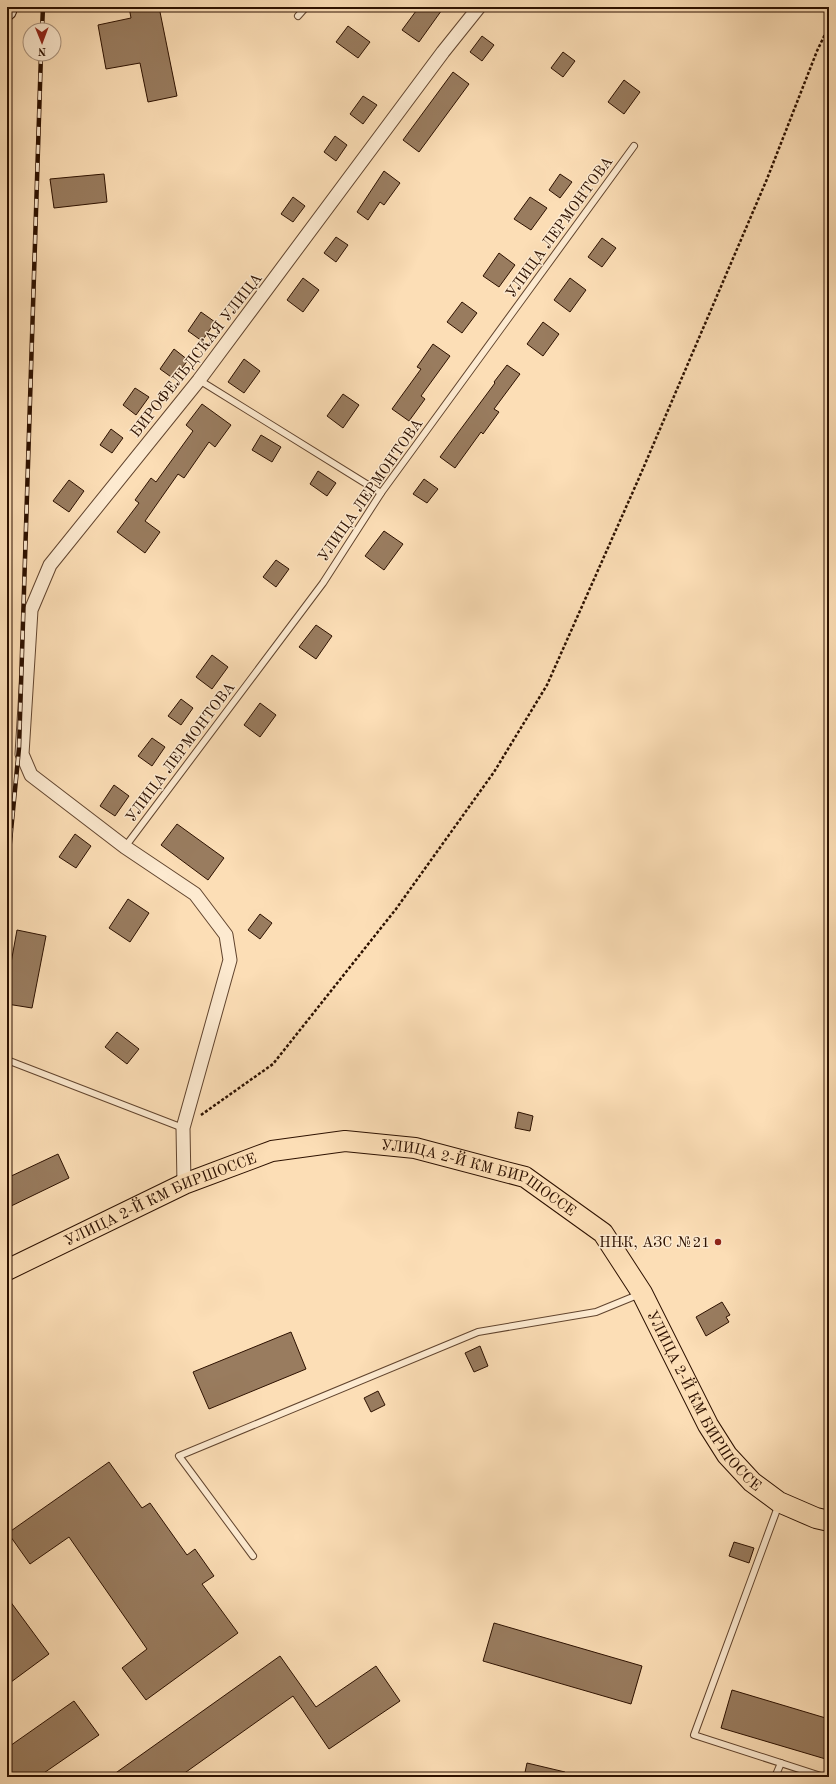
<svg xmlns="http://www.w3.org/2000/svg" width="836" height="1784" font-family="'Old Standard TT',serif">
<style>
.building{fill:#997c5f;stroke:#2d1100}
.lines{fill:none;stroke-linecap:round;stroke-linejoin:round}
.lane-casing{stroke:#61442e;stroke-width:8}
.street-casing{stroke:#61442e;stroke-width:15}
.secondary-casing{stroke:#2d1100;stroke-width:20}
.primary-casing{stroke:#2d1100;stroke-width:22}
.path{stroke:#2d1100;stroke-width:2.5;stroke-dasharray:3 2;stroke-linecap:butt}
.lane{stroke:#fdead0;stroke-width:6}
.street{stroke:#fdead0;stroke-width:13}
.secondary{stroke:#fdead0;stroke-width:18}
.primary{stroke:#fcdeb6;stroke-width:20}
.rail-casing{stroke:#2d1100;stroke-width:4.5}
.rail{stroke:#fdead0;stroke-width:3;stroke-dasharray:9;stroke-linecap:butt}
.poi-dot{fill:#8f2418;stroke:#fdead0;stroke-width:1.5}
.labels{text-anchor:middle;stroke-width:3;stroke-linejoin:round;paint-order:stroke}
.street-label{font-size:15px;fill:#2d1100;stroke:#fdead0}
.poi-label{font-size:15px;fill:#2d1100;stroke:#fdead0;text-anchor:end}
</style>
<rect width="100%" height="100%" fill="#fcdeb6"/>
<filter id="stains"><feTurbulence type="fractalNoise" baseFrequency=".005" numOctaves="4"/><feColorMatrix values="0 0 0 0 .2 0 0 0 0 .09 0 0 0 0 .02 0 0 0 .5 -.17"/></filter>
<radialGradient id="worn" r=".72"><stop offset=".6" stop-color="#630" stop-opacity="0"/><stop offset="1" stop-color="#630" stop-opacity=".3"/></radialGradient>
<g class="building">
<path d="M129 7H159L177 96 148 102 140 63 106 69 98 25 131 18Z"/>
<path d="M419 7H444L419 42 402 30Z"/>
<path d="M348 26 370 42 358 58 336 42Z"/>
<path d="M482 36 494 45 482 61 470 52Z"/>
<path d="M563 52 575 61 563 77 551 68Z"/>
<path d="M453 72 469 84 419 152 403 140Z"/>
<path d="M624 80 640 92 624 114 608 102Z"/>
<path d="M363 96 377 105 363 124 350 114Z"/>
<path d="M335 136 347 145 336 161 324 152Z"/>
<path d="M384 171 400 183 384 205 380 202 368 220 357 212Z"/>
<path d="M104 174 107 202 54 208 50 179Z"/>
<path d="M560 174 572 182 560 198 549 190Z"/>
<path d="M293 197 305 206 293 222 281 214Z"/>
<path d="M530 197 547 208 531 230 514 219Z"/>
<path d="M336 237 348 245 336 262 324 253Z"/>
<path d="M602 238 616 248 602 267 588 257Z"/>
<path d="M499 253 515 265 499 287 483 276Z"/>
<path d="M303 278 319 290 303 312 287 300Z"/>
<path d="M570 278 586 290 570 312 554 300Z"/>
<path d="M462 302 477 313 462 333 447 322Z"/>
<path d="M201 312 215 322 202 341 188 331Z"/>
<path d="M543 322 559 334 543 356 527 344Z"/>
<path d="M433 344 450 356 421 396 425 399 409 421 392 409 421 369 417 367Z"/>
<path d="M174 349 188 360 174 379 160 369Z"/>
<path d="M244 359 260 371 244 393 228 382Z"/>
<path d="M507 365 520 374 494 409 499 412 483 434 481 432 455 468 440 457 495 383 494 382Z"/>
<path d="M135 388 149 397 136 415 123 405Z"/>
<path d="M343 394 359 405 343 428 327 416Z"/>
<path d="M202 404 231 425 215 447 209 442 184 478 178 474 145 521 160 532 145 553 117 532 139 503 135 500 151 478 156 482 193 431 186 425Z"/>
<path d="M111 429 123 438 112 453 100 445Z"/>
<path d="M261 435 281 447 272 462 252 450Z"/>
<path d="M318 471 336 483 327 496 310 484Z"/>
<path d="M424 479 438 489 427 503 413 494Z"/>
<path d="M69 480 84 491 69 512 53 501Z"/>
<path d="M384 531 403 544 384 570 365 556Z"/>
<path d="M276 560 289 569 276 587 263 577Z"/>
<path d="M316 625 332 636 316 659 299 647Z"/>
<path d="M212 655 228 667 212 689 196 677Z"/>
<path d="M181 699 193 708 181 725 168 716Z"/>
<path d="M260 703 276 715 260 737 244 725Z"/>
<path d="M152 738 165 747 152 766 138 756Z"/>
<path d="M114 785 129 796 115 816 100 806Z"/>
<path d="M177 824 224 858 208 880 161 845Z"/>
<path d="M75 834 91 846 76 868 59 857Z"/>
<path d="M128 899 149 913 130 942 109 928Z"/>
<path d="M260 914 272 923 260 939 248 930Z"/>
<path d="M17 930 46 936 32 1008 7 1004V985Z"/>
<path d="M117 1032 139 1049 127 1064 105 1047Z"/>
<path d="M518 1112 533 1116 530 1131 515 1128Z"/>
<path d="M58 1154 69 1178 7 1208V1178Z"/>
<path d="M722 1302 730 1315 726 1317 729 1322 706 1336 696 1317Z"/>
<path d="M291 1332 306 1369 209 1409 193 1372Z"/>
<path d="M480 1346 488 1366 474 1372 465 1353Z"/>
<path d="M378 1391 385 1405 371 1412 364 1398Z"/>
<path d="M109 1462 142 1508 150 1503 187 1555 195 1549 214 1576 202 1584 238 1633 146 1700 122 1668 147 1649 69 1537 30 1564 8 1533Z"/>
<path d="M734 1542 754 1548 749 1563 729 1556Z"/>
<path d="M7 1597 49 1654 7 1685Z"/>
<path d="M494 1623 642 1666 631 1704 483 1661Z"/>
<path d="M280 1656 316 1707 376 1666 400 1701 329 1749 293 1696 179 1777H110Z"/>
<path d="M732 1690 829 1719V1760L721 1728Z"/>
<path d="M74 1701 99 1735 38 1777H7V1748Z"/>
<path d="M527 1763 565 1772V1777H524Z"/>
</g>
<g class="lines">
<g class="lane-casing">
<g id="lane">
<path d="M298 16 306 7"/>
<path d="M199 380 381 493"/>
<path d="M125 847 323 583 381 493 634 146"/>
<path d="M7 1060 183 1128"/>
<path d="M779 1504 694 1735 824 1777"/>
<path d="M253 1556 179 1456 478 1332 596 1312 640 1294"/>
<path d="M775 1777 781 1763"/>
</g>
</g>
<g class="street-casing">
<path id="street" d="M184 1184 183 1128 230 960 226 935 195 894 125 847 31 775 22 754 31 610 50 565 199 380 443 52 479 7"/>
</g>
<g class="secondary-casing">
<path id="secondary" d="M7 11 8 7"/>
</g>
<g class="primary-casing">
<g id="primary">
<path id="s1" d="M7 1270 184 1184 272 1151 345 1141 415 1148 525 1177 603 1233 642 1293 708 1425 727 1455 752 1482 779 1502 816 1518 829 1521"/>
</g>
</g>
<path class="path" d="M201 1115 273 1064 396 909 494 772 547 685 639 478 767 179 817 51 829 26"/>
<use href="#lane" class="lane"/>
<use href="#street" class="street"/>
<use href="#secondary" class="secondary"/>
<use href="#primary" class="primary"/>
<g class="rail-casing">
<g id="rail">
<path d="M42 30 43 7"/>
<path d="M7 873 19 748 41 54"/>
</g>
</g>
<use href="#rail" class="rail"/>
</g>
<circle class="poi-dot" cx="718" cy="1242" r="4"/>
<g class="labels">
<g class="street-label">
<text transform="translate(559 227) rotate(-54)" y="5">УЛИЦА ЛЕРМОНТОВА</text>
<text transform="translate(196 355) rotate(-52)" y="5">БИРОФЕЛЬДСКАЯ УЛИЦА</text>
<text transform="translate(370 490) rotate(-55)" y="5">УЛИЦА ЛЕРМОНТОВА</text>
<text transform="translate(180 752) rotate(-53)" y="5">УЛИЦА ЛЕРМОНТОВА</text>
<text dy="5" stroke="none"><textPath href="#s1" startOffset="505">УЛИЦА 2-Й КМ БИРШОССЕ</textPath></text>
<text dy="5" stroke="none"><textPath href="#s1" startOffset="169">УЛИЦА 2-Й КМ БИРШОССЕ</textPath></text>
<text dy="5" stroke="none"><textPath href="#s1" startOffset="841">УЛИЦА 2-Й КМ БИРШОССЕ</textPath></text>
</g>
<g class="poi-label">
<text x="710" y="1247">ННК, АЗС №21</text>
</g>
</g>
<rect width="836" height="1784" fill="none" stroke="#fcdeb6" stroke-width="24"/>
<rect x="8" y="8" width="820" height="1768" fill="none" stroke="#2d1100" stroke-width="2"/>
<rect x="12" y="12" width="812" height="1760" fill="none" stroke="#2d1100"/>
<g transform="translate(42 42) rotate(179)"><circle r="19" fill="#fdead0" stroke="#aa937d"/>
<path d="M0-3L7 15L0 10L-7 15Z" fill="#8f2418"/>
<text y="-6" font-size="11" font-weight="bold" text-anchor="middle" fill="#2d1100">N</text>
</g>
<rect width="100%" height="100%" filter="url(#stains)"/>
<rect width="100%" height="100%" fill="url(#worn)"/>
</svg>
